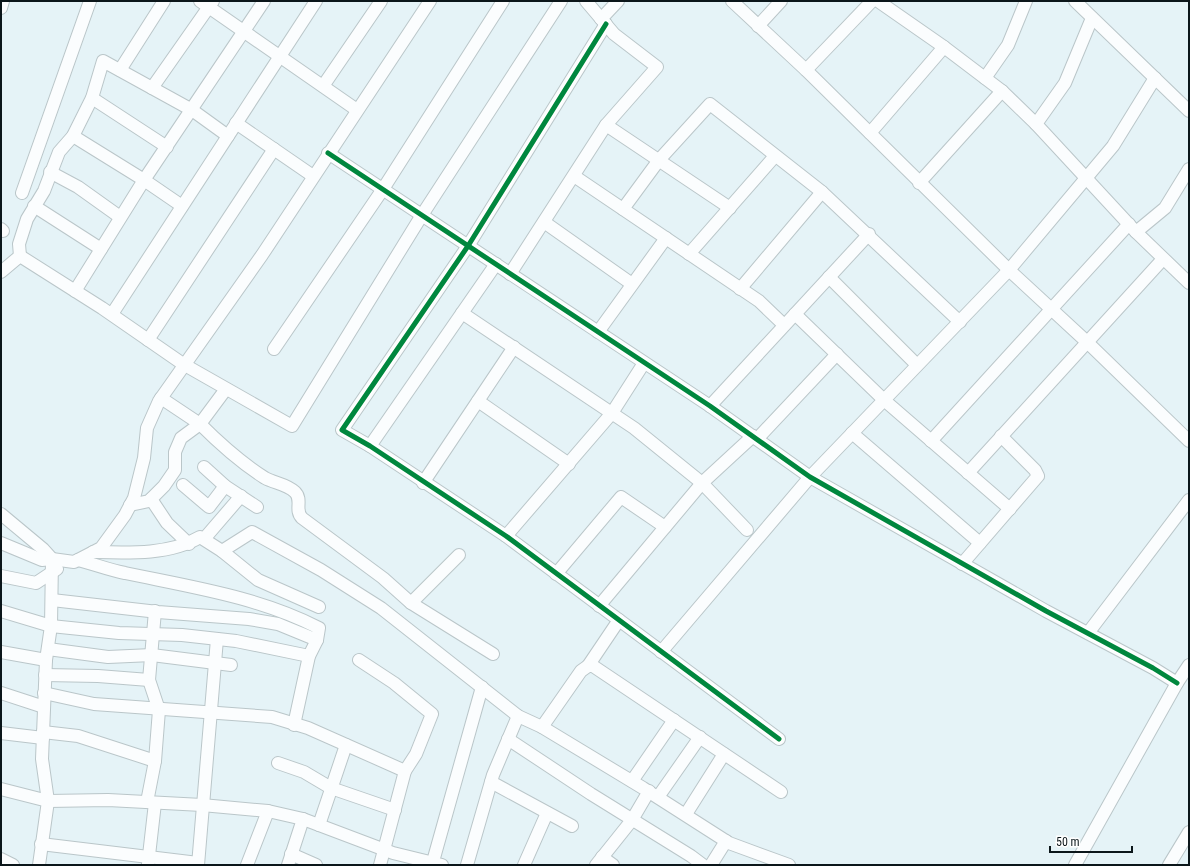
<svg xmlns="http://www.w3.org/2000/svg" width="1190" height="866" font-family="'Roboto Condensed',sans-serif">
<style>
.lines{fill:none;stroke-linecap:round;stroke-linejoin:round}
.minor-casing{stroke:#bac6c9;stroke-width:14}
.minor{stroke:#fbfdfe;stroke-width:12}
.cycleway-casing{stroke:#fff;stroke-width:8}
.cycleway{stroke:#00873e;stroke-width:5}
</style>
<rect width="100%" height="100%" fill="#e5f3f7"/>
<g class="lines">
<g class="minor-casing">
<g id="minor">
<path d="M200 1 357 110"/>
<path d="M732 1 806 70 1009 270 1087 342 1189 441"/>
<path d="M878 1 944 47 1002 91 1036 124 1136 232 1189 283"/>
<path d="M1075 1 1189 111"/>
<path d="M1 8 3 1"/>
<path d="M601 19 618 1"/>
<path d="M606 24 468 246 342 430 370 446 506 536 779 739"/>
<path d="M758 26 781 1"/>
<path d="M120 70 164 1"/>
<path d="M806 70 872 1"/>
<path d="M985 78 1008 45 1026 1"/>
<path d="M323 86 381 1"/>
<path d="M152 88 213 1"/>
<path d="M92 98 167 147"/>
<path d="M236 123 313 176"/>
<path d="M1036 124 1065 83 1092 18"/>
<path d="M606 125 730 208"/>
<path d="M870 133 944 47"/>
<path d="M73 136 144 180 182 206"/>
<path d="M328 153 710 406 810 477 1046 611 1153 668 1177 683"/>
<path d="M50 172 78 187 120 217"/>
<path d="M574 176 759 301 784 325"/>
<path d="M919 183 1002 91"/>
<path d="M22 193 90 1"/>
<path d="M34 206 101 249"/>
<path d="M623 209 659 160 710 104 822 192 960 322"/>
<path d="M544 222 632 284"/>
<path d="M1 229 3 231"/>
<path d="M1136 232 1165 208 1189 169"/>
<path d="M689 254 775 156"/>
<path d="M20 256 19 244 27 219 44 191 59 152 73 136 92 98 103 61 192 110 228 136"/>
<path d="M1 272 20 256 102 308 183 364 292 426 422 215 561 1"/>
<path d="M510 274 606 125 657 67 614 34 586 1"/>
<path d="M829 277 917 365"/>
<path d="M740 289 822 192"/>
<path d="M75 291 144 180 264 1"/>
<path d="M462 313 634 428 702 483 747 530"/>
<path d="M112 314 316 1"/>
<path d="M795 314 884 400 1010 509"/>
<path d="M598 332 666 238"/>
<path d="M148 340 274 149"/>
<path d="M274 349 383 189 503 1"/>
<path d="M226 389 200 424C218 442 243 464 265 478 274 483 287 484 295 492 303 500 294 510 302 518L383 578 411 603 493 654"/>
<path d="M478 401 569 464"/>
<path d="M710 406 869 234"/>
<path d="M852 433 980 543"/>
<path d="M757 439 837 354"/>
<path d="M931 441 1129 224"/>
<path d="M370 446 496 264"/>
<path d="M204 467 225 486 257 507"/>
<path d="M968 473 1163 259"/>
<path d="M423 483 514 347"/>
<path d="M183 485 209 507 225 486"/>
<path d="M151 499 167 523 189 544"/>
<path d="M130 505 149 501 164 486 175 470V452L181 438 200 424 161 398"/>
<path d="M1 514 43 549 52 559 51 626 46 660 42 759 48 801 39 865"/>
<path d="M506 536 612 413 644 363"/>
<path d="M204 539 241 496"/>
<path d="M1 543 42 560 52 559 74 562 101 548 125 515 134 498 144 458 147 428 159 401 262 255 430 1"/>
<path d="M222 551 258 580 319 607"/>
<path d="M93 552C128 553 170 555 200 537L222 551 252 532 321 570 381 608 518 716 542 727 643 788 729 843 789 865"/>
<path d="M78 560C94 564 109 570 125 573 191 587 259 597 319 628L317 640 309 656 294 725"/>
<path d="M962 564 1038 476 1035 470 1001 436"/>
<path d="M556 574 621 497 665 527"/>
<path d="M1 576 36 583 57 569"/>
<path d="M52 600 158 612 249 619 278 624 317 640"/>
<path d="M411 603 459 555"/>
<path d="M599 606 702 483 753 436"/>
<path d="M1 611 51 626 119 633 182 635 236 641 309 656"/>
<path d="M1088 633 1189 500"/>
<path d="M48 649 108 657 152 655 231 665"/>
<path d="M1 652 46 660"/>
<path d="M661 652 810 477 1009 270 1113 146 1155 78"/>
<path d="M359 660 394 683 432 714 416 754 405 771 380 865"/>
<path d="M588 666 619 620"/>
<path d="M45 675 98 676 149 680"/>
<path d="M1 693 44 707"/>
<path d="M44 693 94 704 272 717 308 728 405 771"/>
<path d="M542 727 581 671 588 666H593L781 792"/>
<path d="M43 732 78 736 155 761"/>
<path d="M1 733 43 738"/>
<path d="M508 739 591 794 691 856 703 865"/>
<path d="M278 763 304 772 331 788 395 810"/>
<path d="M632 781 674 720"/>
<path d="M491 782 572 826"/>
<path d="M1 789 48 801 108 800 202 805 268 811 303 819 393 853 442 865"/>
<path d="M658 797 700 737"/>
<path d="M147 802 155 761 159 710 149 680 155 611"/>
<path d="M686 814 724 754"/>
<path d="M319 825 346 745"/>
<path d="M41 844 198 863"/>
<path d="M291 854 316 865"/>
<path d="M602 857 613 865"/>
<path d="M1 859 13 865"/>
<path d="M148 864 155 803"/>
<path d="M198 865 217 639"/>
<path d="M247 865 268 811"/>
<path d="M288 865 303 819"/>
<path d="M432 865 482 687"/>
<path d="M467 865 493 775 518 716"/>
<path d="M524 865 547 813"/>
<path d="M596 865 632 820 649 791"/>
<path d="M711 865 726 841"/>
<path d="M1075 865 1177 683 1189 665"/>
<path d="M1169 865 1189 832"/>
</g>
</g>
<use href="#minor" class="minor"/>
<g class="cycleway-casing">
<g id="cycleway">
<path d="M606 24 468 246 342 430 370 446 506 536 779 739"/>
<path d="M328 153 710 406 810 477 1046 611 1153 668 1177 683"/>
</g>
</g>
<use href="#cycleway" class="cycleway"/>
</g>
<rect width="1190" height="866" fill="none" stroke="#0b161a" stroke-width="4"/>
<path d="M1050 846v6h82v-6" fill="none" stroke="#0b161a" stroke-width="2"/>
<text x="1056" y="846" font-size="12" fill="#0b161a" stroke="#ffffff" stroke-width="3" paint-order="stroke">50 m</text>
</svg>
